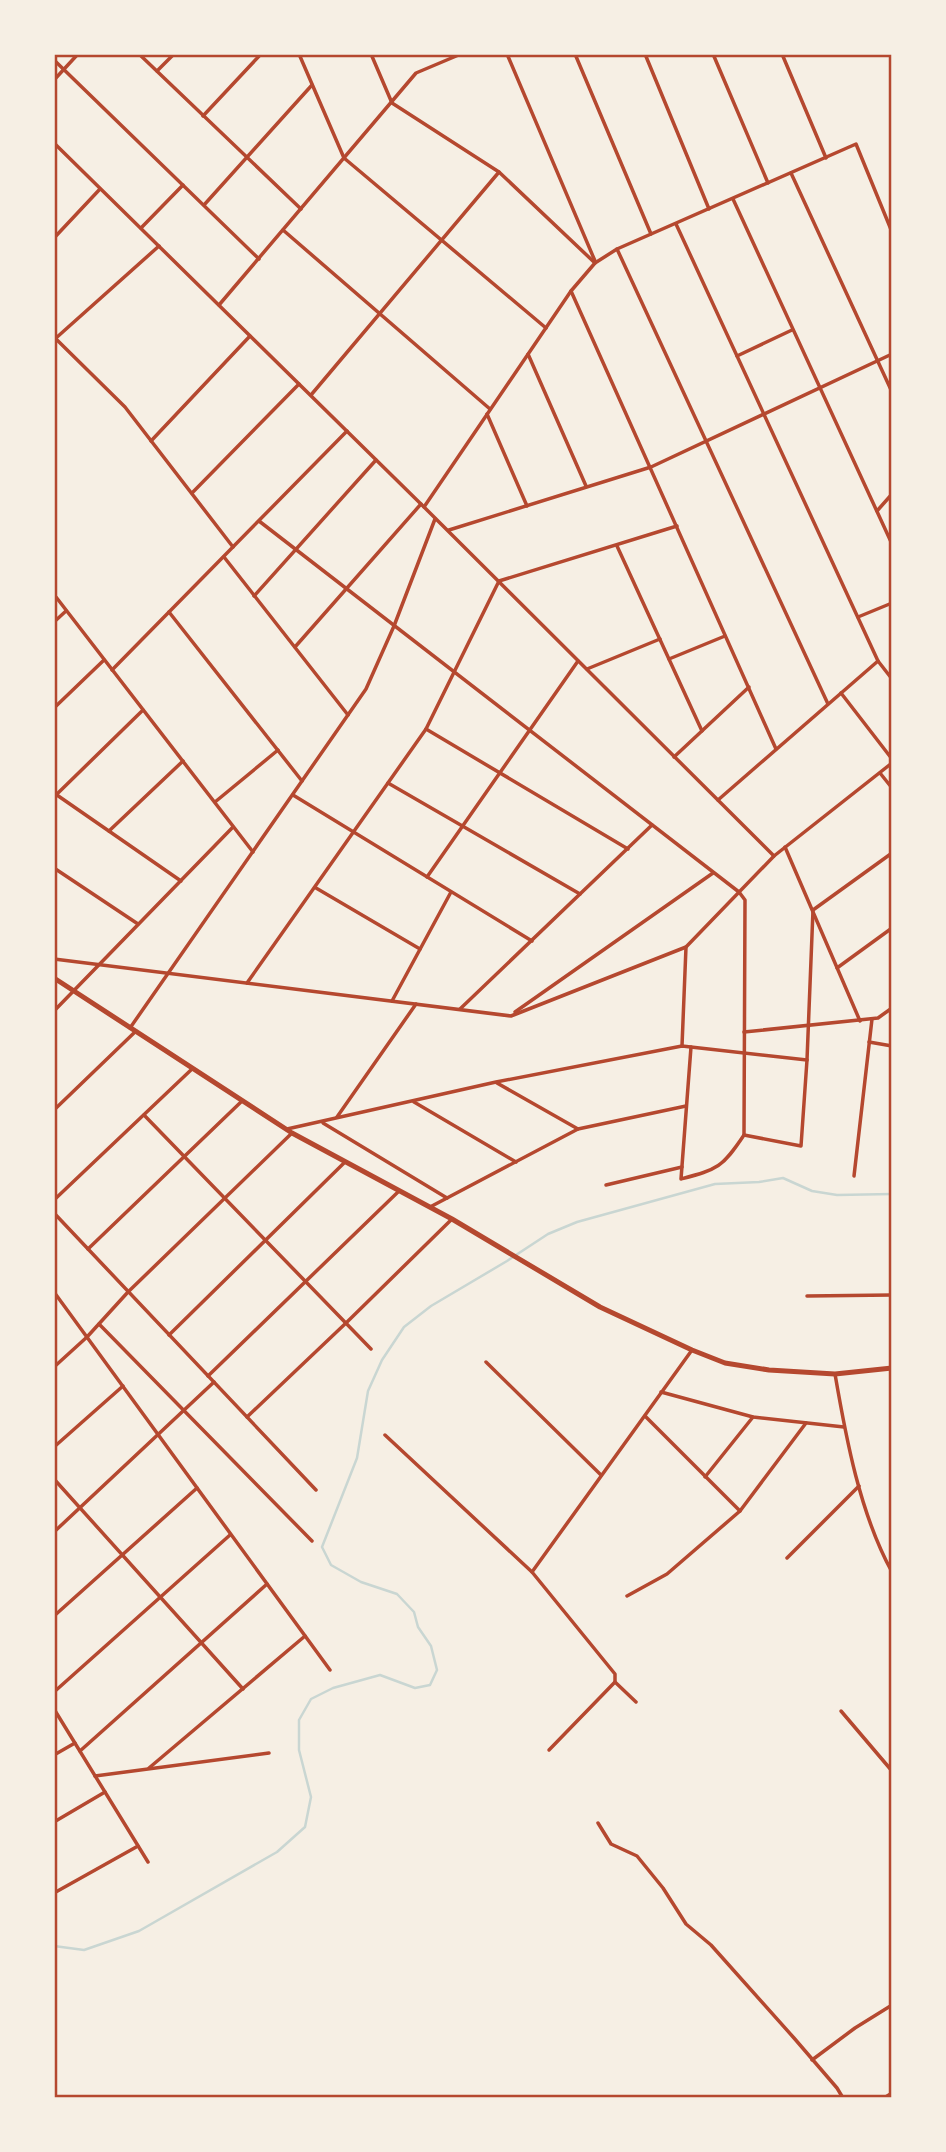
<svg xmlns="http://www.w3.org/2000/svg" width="946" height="2152" font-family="'PT Sans Narrow',sans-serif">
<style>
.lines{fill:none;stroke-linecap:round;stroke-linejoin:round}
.stream{stroke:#c9d6d2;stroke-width:2.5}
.minor{stroke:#b5482f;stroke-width:3.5}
.primary{stroke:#b5482f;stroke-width:5}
.neatline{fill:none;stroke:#b5482f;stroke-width:2.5}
</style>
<rect width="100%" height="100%" fill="#f6efe4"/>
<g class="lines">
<path class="stream" d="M54 1946 84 1950 139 1931 277 1852 305 1827 311 1797 299 1750V1720L311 1699 333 1688 380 1675 415 1688 430 1685 437 1670 431 1646 418 1627 414 1612 397 1594 361 1582 331 1565 322 1547 357 1458 368 1391 382 1360 404 1327 431 1306 507 1261 548 1234 577 1222 715 1184 759 1182 783 1178 812 1191 837 1195 892 1194"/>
<g class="minor">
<path d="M139 54 301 209"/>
<path d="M299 54 344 158 546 328"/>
<path d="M371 54 392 103 499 172 595 263"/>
<path d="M507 54 595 261"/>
<path d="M575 54 651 234"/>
<path d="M645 54 709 209"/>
<path d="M713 54 768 183"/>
<path d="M782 54 826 158"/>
<path d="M54 60 259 259"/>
<path d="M157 71 174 54"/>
<path d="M54 80 78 54"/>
<path d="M203 116 261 54"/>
<path d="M54 143 424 507 774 856"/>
<path d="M791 173 892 392"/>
<path d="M733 199 892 544"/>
<path d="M204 205 312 85"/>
<path d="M676 224 878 661 892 679"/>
<path d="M141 228 183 185"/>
<path d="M283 230 490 409"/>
<path d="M54 238 100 189"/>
<path d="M617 249 828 704"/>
<path d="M571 291 776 749"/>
<path d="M219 305 416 73 461 54"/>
<path d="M54 337 125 407 233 547"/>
<path d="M56 338 159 246"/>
<path d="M528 354 586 486"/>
<path d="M737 356 792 330"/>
<path d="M311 395 499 172"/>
<path d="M487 414 527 506"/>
<path d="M151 441 250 336"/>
<path d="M192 493 299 384"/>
<path d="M424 507 571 291 595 263 617 249 856 144 892 232"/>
<path d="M877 511 892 494"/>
<path d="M259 521 739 892 745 900 744 1135"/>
<path d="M449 530 651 467 892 354"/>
<path d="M617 546 702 731"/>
<path d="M224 557 348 715"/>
<path d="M254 596 376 460"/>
<path d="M56 597 253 852"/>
<path d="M169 612 302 781"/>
<path d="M858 617 892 603"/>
<path d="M54 622 66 611"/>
<path d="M295 647 421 504"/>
<path d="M669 659 725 636"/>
<path d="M587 669 660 639"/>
<path d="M112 670 347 431"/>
<path d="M841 693 892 759"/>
<path d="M54 708 104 660"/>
<path d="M426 729 628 849"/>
<path d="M674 757 749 687"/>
<path d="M880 773 892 788"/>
<path d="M388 783 580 894"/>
<path d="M54 793 181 881"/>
<path d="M57 794 143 710"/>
<path d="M293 795 532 941"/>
<path d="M718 800 878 661"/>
<path d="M215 802 278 750"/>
<path d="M109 831 183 761"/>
<path d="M785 847 860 1021"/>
<path d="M54 868 138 924"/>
<path d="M427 877 578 661"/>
<path d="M316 888 420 949"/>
<path d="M54 959 511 1016 686 947 774 856 892 763"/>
<path d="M837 968 892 928"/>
<path d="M247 983 426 729 499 581 677 526"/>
<path d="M392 1001 451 892"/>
<path d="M460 1009 652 825"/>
<path d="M54 1011 233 827"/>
<path d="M515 1012 713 873"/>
<path d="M130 1028 366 689 394 626 435 519"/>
<path d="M744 1032 878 1018 892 1008"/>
<path d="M869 1042 892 1046"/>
<path d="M682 1046 686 947"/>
<path d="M691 1047 681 1179C718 1169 722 1168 744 1135L801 1146 807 1060 813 910 892 853"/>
<path d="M497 1083 578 1129"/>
<path d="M414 1102 516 1162"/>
<path d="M54 1110 136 1031"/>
<path d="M144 1115 371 1349"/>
<path d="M337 1117 416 1004"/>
<path d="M323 1123 447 1198"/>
<path d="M287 1129 496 1082 682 1046 807 1060"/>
<path d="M854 1176 872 1019"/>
<path d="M606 1185 682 1167"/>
<path d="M54 1200 192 1069"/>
<path d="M430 1207 578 1129 686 1106"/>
<path d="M54 1213 316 1490"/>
<path d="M88 1249 242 1101"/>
<path d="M54 1292 330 1670"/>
<path d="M807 1296 892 1295"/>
<path d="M99 1324 312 1541"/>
<path d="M169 1335 345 1162"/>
<path d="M486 1362 601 1475"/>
<path d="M54 1367 87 1337 128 1292 292 1133"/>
<path d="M835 1374C846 1438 860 1514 892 1572"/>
<path d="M208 1376 399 1191"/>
<path d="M661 1392 753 1417 844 1427"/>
<path d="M645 1416 740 1511"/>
<path d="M247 1417 346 1323 452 1219"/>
<path d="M385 1435 532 1572"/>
<path d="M54 1447 123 1386"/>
<path d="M705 1477 753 1417"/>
<path d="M54 1479 243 1689"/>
<path d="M54 1532 214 1382"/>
<path d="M787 1558 859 1486"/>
<path d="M627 1596 667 1574 740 1511 806 1423"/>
<path d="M54 1616 197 1488"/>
<path d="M54 1692 230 1535"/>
<path d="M636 1702 615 1682V1674L532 1572 692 1350"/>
<path d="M54 1709 148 1862"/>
<path d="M841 1711 892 1771"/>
<path d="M549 1750 615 1682"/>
<path d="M80 1751 267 1584"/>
<path d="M54 1755 75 1743"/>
<path d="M149 1768 305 1636"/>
<path d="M95 1776 269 1753"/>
<path d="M54 1822 105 1792"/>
<path d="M598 1823 611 1844 637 1856 663 1888 686 1924 711 1945 794 2038 837 2088 843 2098"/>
<path d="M54 1893 138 1846"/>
<path d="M812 2060 855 2028 892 2005"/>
<path d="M884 2098 892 2093"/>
</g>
<path class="primary" d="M54 978 292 1133 452 1219 600 1307 692 1350 725 1363 769 1370 835 1374 892 1368"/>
</g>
<rect width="946" height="2152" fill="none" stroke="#f6efe4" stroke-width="112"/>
<rect x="56" y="56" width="834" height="2040" class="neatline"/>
</svg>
